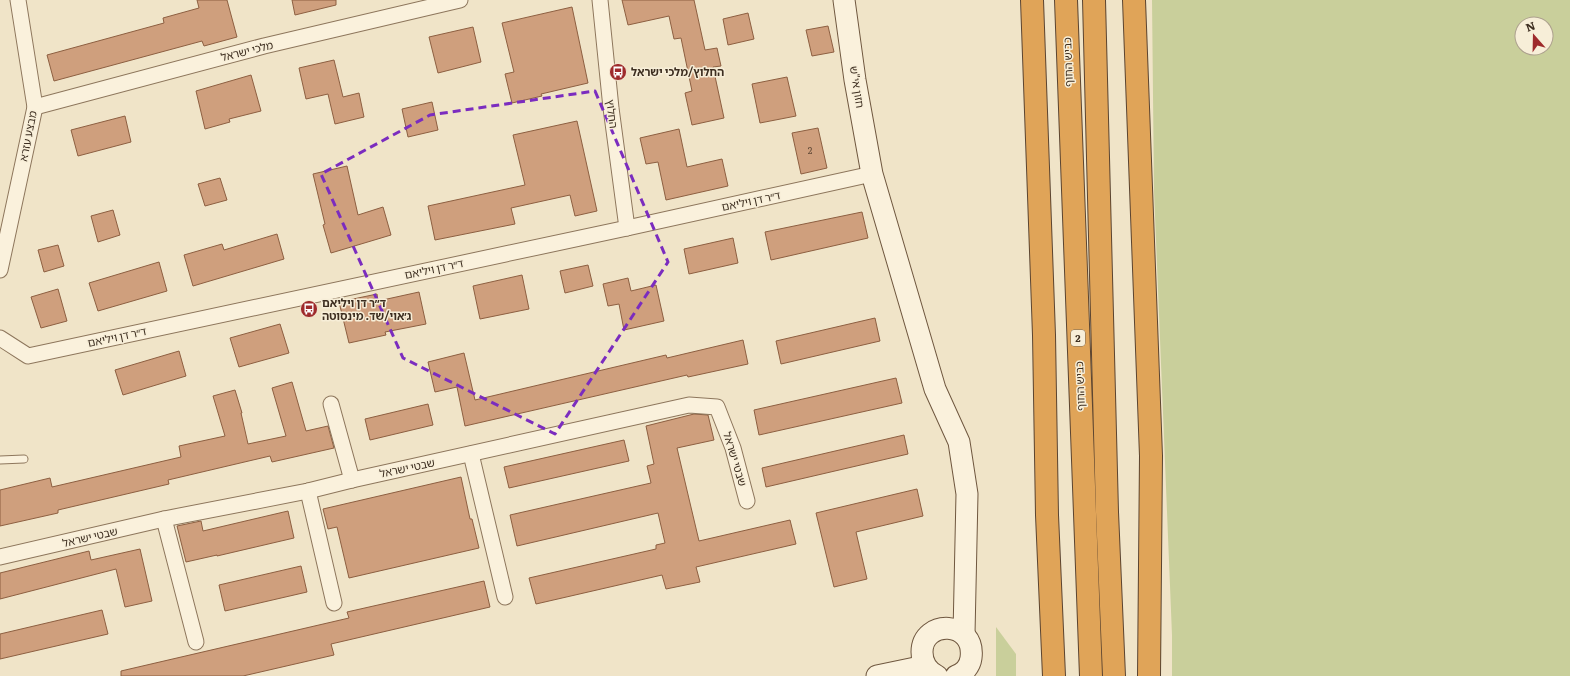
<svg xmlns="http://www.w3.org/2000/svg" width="1570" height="676" font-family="Literata,'Noto Sans Hebrew',serif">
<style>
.green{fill:#c9cf9b;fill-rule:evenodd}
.building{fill:#cf9f7d;stroke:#8d5f41}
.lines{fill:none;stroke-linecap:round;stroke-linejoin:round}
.lane-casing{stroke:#8d765c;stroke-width:9}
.street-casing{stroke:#8d765c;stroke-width:17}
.secondary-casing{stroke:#6f573f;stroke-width:23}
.highway-casing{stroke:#5b4430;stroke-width:24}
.lane{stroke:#faf1dc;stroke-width:7}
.street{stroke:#faf1dc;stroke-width:15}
.secondary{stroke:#faf1dc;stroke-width:21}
.highway{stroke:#e0a458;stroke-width:22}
.marked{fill:none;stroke:#7b2cbf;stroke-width:3;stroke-dasharray:8 5;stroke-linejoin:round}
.labels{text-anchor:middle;stroke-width:3;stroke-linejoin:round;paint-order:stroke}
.number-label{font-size:9px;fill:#624a37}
.shield{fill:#f7eed8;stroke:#756857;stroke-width:1}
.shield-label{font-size:10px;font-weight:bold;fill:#3d2e20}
.street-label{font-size:11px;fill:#3d2e20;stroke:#f7eed8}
.poi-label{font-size:11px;font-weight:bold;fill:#3d2e20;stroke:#f7eed8;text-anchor:start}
</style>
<rect width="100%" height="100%" fill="#f0e4c8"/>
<g class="green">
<path d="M1152 0H1570V676H1172V635L1154 191ZM1522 24H1546V48H1522Z"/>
<path d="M996 627 1016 654V676H996Z"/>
</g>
<g class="building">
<path d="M197 0H227L237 37 204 46 202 41 54 81 47 55 164 23 163 18 199 8Z"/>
<path d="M292 0H336V5L295 15Z"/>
<path d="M622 0H694L705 50 717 48 721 66 713 67 724 118 692 125 685 93 692 91 681 38 674 39 669 16 628 25Z"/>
<path d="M572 7 588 83 541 94 542 96 512 103 505 74 514 72 502 23Z"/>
<path d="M748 13 754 39 728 45 723 19Z"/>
<path d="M828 26 834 52 812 56 806 30Z"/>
<path d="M473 27 481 62 438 73 429 37Z"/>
<path d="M334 60 343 97 359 93 364 117 335 124 328 94 306 99 299 68Z"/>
<path d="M251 75 261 111 229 119 230 122 205 129 196 91Z"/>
<path d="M787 77 796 116 760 123 752 84Z"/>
<path d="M432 102 438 130 408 137 402 109Z"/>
<path d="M125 116 131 142 78 156 71 130Z"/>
<path d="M577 121 597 211 575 216 570 195 511 208 515 224 435 240 428 206 525 185 513 135Z"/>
<path d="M818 128 827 168 801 174 792 133Z"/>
<path d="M679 129 687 167 722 159 728 186 666 200 658 162 646 164 640 138Z"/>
<path d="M347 166 358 215 383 207 391 235 331 253 323 225 325 224 313 174Z"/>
<path d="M220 178 227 200 205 206 198 184Z"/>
<path d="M113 210 120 235 98 242 91 216Z"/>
<path d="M862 212 868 238 771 260 765 232Z"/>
<path d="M277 234 284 259 193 286 184 255 222 244 224 250Z"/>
<path d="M733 238 738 263 689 274 684 249Z"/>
<path d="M58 245 64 266 44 272 38 250Z"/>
<path d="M159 262 167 291 98 311 89 283Z"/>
<path d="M588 265 593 286 565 293 560 271Z"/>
<path d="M522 275 529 309 480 319 473 286Z"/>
<path d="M628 278 631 291 656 285 664 321 624 330 619 304 608 306 603 284Z"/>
<path d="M58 289 67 321 41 328 31 297Z"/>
<path d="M419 292 426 324 385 332 386 335 349 343 339 302 377 294 378 301Z"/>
<path d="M875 318 880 341 781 364 776 341Z"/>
<path d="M280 324 289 353 239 367 230 338Z"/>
<path d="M743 340 748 364 688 377 687 375 465 426 457 387 435 392 428 362 464 353 475 400 666 355 667 358Z"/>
<path d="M179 351 186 376 123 395 115 370Z"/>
<path d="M896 378 902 403 759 435 754 410Z"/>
<path d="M292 382 306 431 328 426 334 448 272 462 270 456 168 480 169 484 58 510V513L0 526V490L50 478 52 487 181 457 179 446 225 436 213 396 235 390 242 413H241L248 444 286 436 272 388Z"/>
<path d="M428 404 433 425 370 440 365 419Z"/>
<path d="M694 414 708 415 714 440 677 448 699 541 790 520 796 544 696 567 700 582 666 589 662 575 536 604 529 578 656 549V545L665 543 658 513 517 546 510 515 651 483 647 466 654 464 646 426Z"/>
<path d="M904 435 908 454 766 487 762 468Z"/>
<path d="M624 440 629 461 509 488 504 467Z"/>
<path d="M461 477 470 519H472L479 548 349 578 337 527 328 529 323 509Z"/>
<path d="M917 489 923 516 856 532 867 579 834 587 816 513Z"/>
<path d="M288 511 294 538 217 556V555L186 562 177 526 201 521 203 531Z"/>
<path d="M140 549 152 601 125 607 116 569 0 599V573L89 551 91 560Z"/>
<path d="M301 566 307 592 225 611 219 585Z"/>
<path d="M484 581 490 607 331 644 334 655 243 676H121V671L349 618 347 612Z"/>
<path d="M102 610 108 634 0 659V634Z"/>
</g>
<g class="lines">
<g class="lane-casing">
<path id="lane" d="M0 460 24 459"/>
</g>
<g class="street-casing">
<g id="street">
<path d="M600 0 611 108 627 228"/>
<path d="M35 107 264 46 460 0"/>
<path d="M0 270 35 107 18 0"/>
<path d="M0 338 28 356 627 228 872 174"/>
<path d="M331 404 352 480"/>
<path d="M471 454 505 597"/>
<path d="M308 491 334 603"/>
<path d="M164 519 196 642"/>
<path d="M0 557 164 519 308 491 352 480 689 405 717 407 733 448 747 501"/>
</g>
</g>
<g class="secondary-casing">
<g id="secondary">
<path d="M844 0 855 80 872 174 935 389 959 442 967 494 964 634"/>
<path d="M877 676 925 666"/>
<path d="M937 676C927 671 922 663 922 652 922 619 976 620 971 658 970 666 964 673 956 676"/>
</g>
</g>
<g class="highway-casing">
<g id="highway">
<path d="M1032 0 1044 335 1047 515 1054 676"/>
<path d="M1066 0 1091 676"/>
<path d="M1094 0 1107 512 1114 676"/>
<path d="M1134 0 1151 456 1149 676"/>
</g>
</g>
<use href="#lane" class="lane"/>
<use href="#street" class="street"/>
<use href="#secondary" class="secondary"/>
<use href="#highway" class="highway"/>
</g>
<path class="marked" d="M595 91 668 262 555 434 403 358 321 174 430 115Z"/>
<defs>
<g id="bus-disc" transform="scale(0.9)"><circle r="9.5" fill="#9e2a2b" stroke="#f7eed8"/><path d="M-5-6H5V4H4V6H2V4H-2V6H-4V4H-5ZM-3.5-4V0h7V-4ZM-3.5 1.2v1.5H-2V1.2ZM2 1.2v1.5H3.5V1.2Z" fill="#fff"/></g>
</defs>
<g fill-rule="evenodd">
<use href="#bus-disc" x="618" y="72"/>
<use href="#bus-disc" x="309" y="309"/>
</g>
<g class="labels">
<g class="number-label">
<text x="810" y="154">2</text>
</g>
<rect class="shield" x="1071" y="330" width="14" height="16" rx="3"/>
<g class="shield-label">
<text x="1078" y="342">2</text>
</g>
<g class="street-label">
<text transform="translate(247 51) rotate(-14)" y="4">מלכי ישראל</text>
<text transform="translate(1068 62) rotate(-92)" y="4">כביש החוף</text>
<text transform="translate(857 87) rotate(81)" y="4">חזון אי"ש</text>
<text transform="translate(612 114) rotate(83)" y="4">החלוץ</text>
<text transform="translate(28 136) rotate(-79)" y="4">מבצע עזרא</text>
<text transform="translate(751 201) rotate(-12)" y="4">ד״ר דן ויליאם</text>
<text transform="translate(434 269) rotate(-12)" y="4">ד״ר דן ויליאם</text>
<text transform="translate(117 337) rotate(-12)" y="4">ד״ר דן ויליאם</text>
<text transform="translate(1080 386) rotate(-92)" y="4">כביש החוף</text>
<text transform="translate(735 459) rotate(73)" y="4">שבטי ישראל</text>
<text transform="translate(407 468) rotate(-12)" y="4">שבטי ישראל</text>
<text transform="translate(90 537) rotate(-13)" y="4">שבטי ישראל</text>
</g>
<g class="poi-label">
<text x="631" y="76">החלוץ/מלכי ישראל</text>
<text x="322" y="307">ד״ר דן ויליאם<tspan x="322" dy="13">ג׳אוי/שד. מינסוטה</tspan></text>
</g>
</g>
<g transform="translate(1534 36) rotate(340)"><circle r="19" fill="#f7eed8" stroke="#ada18e"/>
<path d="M0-3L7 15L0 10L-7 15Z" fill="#9e2a2b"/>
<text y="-6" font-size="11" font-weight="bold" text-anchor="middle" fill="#3d2e20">N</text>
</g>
</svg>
